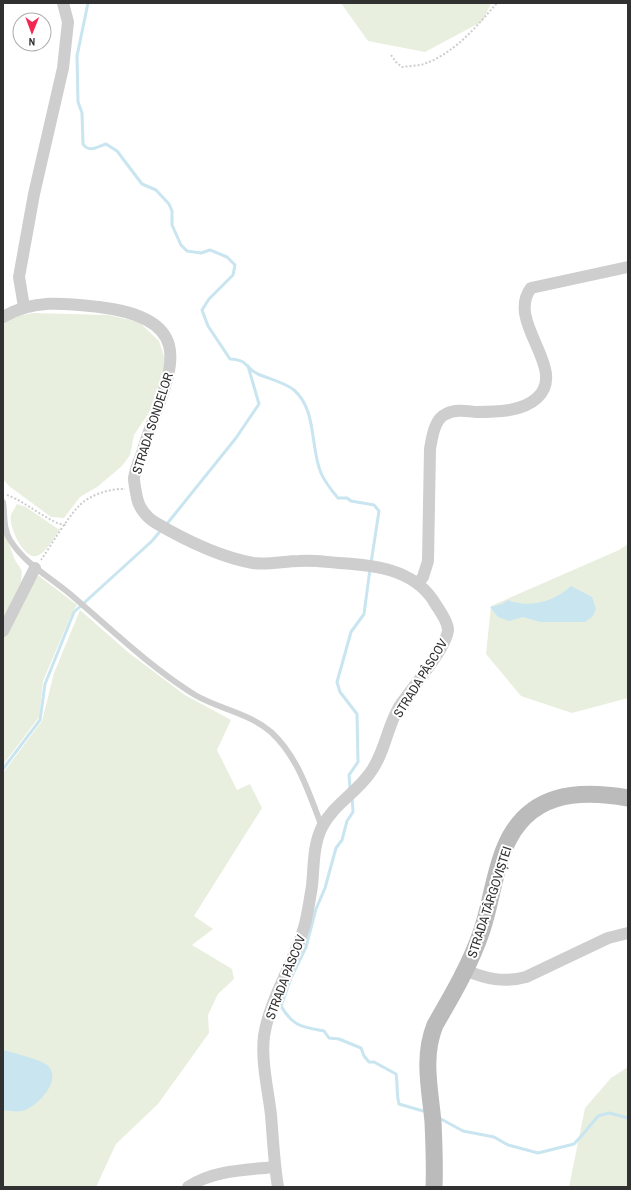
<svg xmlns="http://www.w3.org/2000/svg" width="631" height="1190" font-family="'Archivo Narrow',sans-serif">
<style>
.green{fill:#e9efde}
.water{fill:#c9e5f0}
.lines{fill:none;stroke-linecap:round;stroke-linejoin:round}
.stream{stroke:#c9e5f0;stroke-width:3}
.path{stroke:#cecece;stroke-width:2;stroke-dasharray:2 2;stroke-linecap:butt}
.lane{stroke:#cecece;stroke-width:6}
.street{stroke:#cecece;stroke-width:12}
.secondary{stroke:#bbb;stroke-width:17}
.labels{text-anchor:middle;stroke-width:4;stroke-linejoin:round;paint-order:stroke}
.street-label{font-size:13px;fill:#313131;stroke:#fff}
</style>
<rect width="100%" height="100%" fill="#fff"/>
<g class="green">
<path d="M341 3H491L483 21 425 52 368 41Z"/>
<path d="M33 313 108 315 139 322 159 341 165 359 163 383 148 414 134 435 130 455 122 466 97 487 80 497 64 518 51 517 9 486 3 479V324L9 318Z"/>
<path d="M17 504 26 507 58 529 61 528C55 536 46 554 36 556 24 559 8 526 11 515 12 512 15 508 17 504Z"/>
<path d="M3 529 15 560 22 571 21 582 3 618Z"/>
<path d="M628 544V698L572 713 521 696 486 654 491 606 619 550Z"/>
<path d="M39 576 77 605 71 615 43 681 39 717 3 765V636L35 577Z"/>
<path d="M80 610 129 653 185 695 231 720 217 750 237 790 250 784 262 808 194 916 213 929 192 945 232 969 234 979 218 994 208 1015 209 1033 158 1104 116 1144 96 1187H3V773L42 721 54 673Z"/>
<path d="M628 1067V1187H569L585 1108 611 1078Z"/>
</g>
<g class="water">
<path d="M571 586 592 597 596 609 593 616 585 622H540L523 617 509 621 498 617 490 607 502 604 508 600C528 609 556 601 571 586Z"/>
<path d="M3 1050C13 1053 40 1059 47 1065 64 1079 37 1108 22 1111 16 1112 9 1111 3 1110Z"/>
</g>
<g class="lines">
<g class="stream">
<path d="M88 3 77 56 78 102 82 113 83 144C89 153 97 147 106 144L117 151 142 184 156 190 169 204 172 211V225L181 245 187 251 201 253 210 250 227 257 235 265 233 275 209 299 202 310 208 326 230 359C250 360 244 368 258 374 269 379 284 382 294 390 317 410 310 447 321 473 325 482 332 491 338 498H347L351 501 374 505 379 511 371 563"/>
<path d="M166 525 236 438 259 404 248 366"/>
<path d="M3 769 40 720 45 684 74 612 152 541 162 529"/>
<path d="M350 789 349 775 358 762 357 714 340 692 337 682 351 632 364 614 370 569"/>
<path d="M352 796 353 812 347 821 342 840 336 848 325 888 316 909 306 947 291 978 281 1006C293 1027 303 1027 324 1031L329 1038 339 1039 361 1048 364 1056 369 1062H374L396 1074C398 1084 396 1093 399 1104L423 1111"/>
<path d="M441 1119 463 1131 494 1137 508 1145 538 1153 574 1144 584 1133 598 1116 609 1113 628 1118"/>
</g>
<g class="path">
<path d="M391 55 396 62 402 67C409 66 417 66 424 64 455 53 476 27 497 3"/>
<path d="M7 495C25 501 52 525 66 525"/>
<path d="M41 560C52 544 67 518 79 506 89 495 111 488 125 489"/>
</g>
<path class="lane" d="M3 502C5 515 3 529 10 540 25 564 50 577 70 594 111 629 150 667 195 695 219 709 249 713 271 732 298 757 309 793 322 827"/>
<g class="street">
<path d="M24 307 19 277 34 194 63 68 68 22 63 3"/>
<path d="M3 317C33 299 65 303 99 307 212 321 162 383 142 453 139 461 135 470 134 478 134 484 136 492 137 498 139 508 147 518 156 523 185 540 220 557 253 563 268 565 285 561 299 561 313 560 326 562 339 563 374 565 412 569 433 600 438 609 447 619 448 629 448 647 410 690 399 707 387 727 385 753 370 773 356 793 333 805 322 827 313 845 314 866 312 886 310 898 308 912 305 924 295 962 270 997 264 1036 261 1062 268 1089 271 1115 273 1139 274 1163 278 1187"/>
<path d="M418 583 423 577 428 561 430 449C432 438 434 419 446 414 455 409 466 411 476 412 495 412 522 412 537 398 569 369 505 322 531 288L628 267"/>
<path d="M3 631 35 568"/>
<path d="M465 970C486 979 504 983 526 977L608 938 628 933"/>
<path d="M188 1187C213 1170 246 1170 275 1167"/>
</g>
<path class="secondary" d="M434 1187C435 1166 434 1144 433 1122 430 1089 422 1057 435 1025 453 994 471 963 482 930 491 903 494 873 505 847 528 793 576 789 628 798"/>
</g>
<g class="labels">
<g class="street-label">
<text transform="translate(152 423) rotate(-72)" y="5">STRADA SONDELOR</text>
<text transform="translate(420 678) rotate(-58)" y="5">STRADA PÂSCOV</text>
<text transform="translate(489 902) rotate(-72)" y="5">STRADA TÂRGOVIȘTEI</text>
<text transform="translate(285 977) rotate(-69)" y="5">STRADA PÂSCOV</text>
</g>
</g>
<rect width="631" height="1190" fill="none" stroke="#313131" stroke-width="8"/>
<g transform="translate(32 32) rotate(181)"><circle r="19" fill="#ffffff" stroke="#adadad"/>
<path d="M0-3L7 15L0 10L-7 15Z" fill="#f42750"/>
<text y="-6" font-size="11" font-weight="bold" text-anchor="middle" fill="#313131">N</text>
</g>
</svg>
